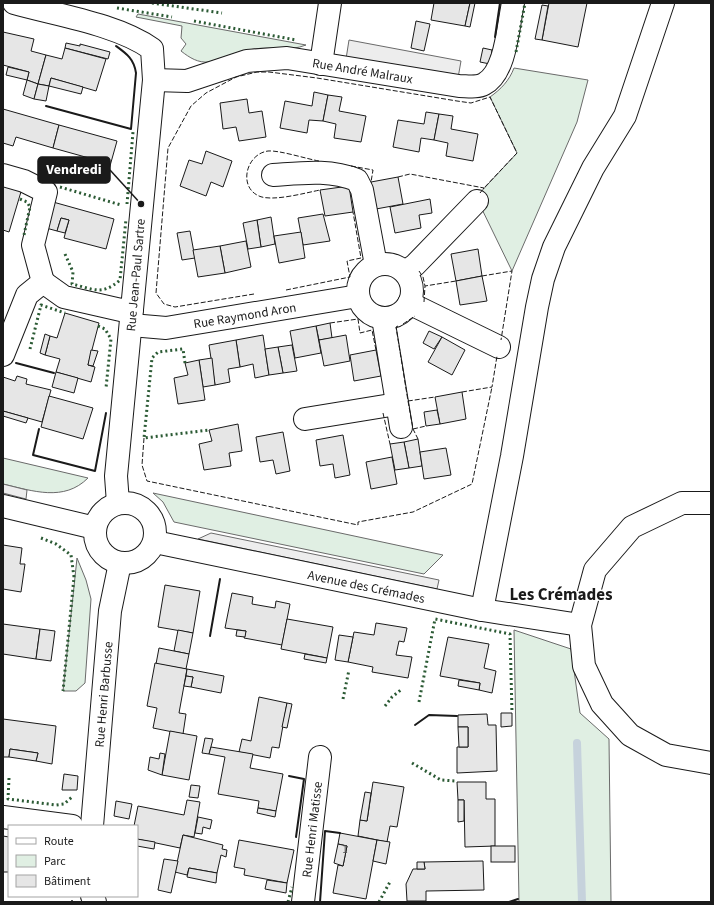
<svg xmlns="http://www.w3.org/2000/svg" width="714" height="905" font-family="'Source Sans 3',sans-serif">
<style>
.green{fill:#e0efe3;stroke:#6a6a6a}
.parking{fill:#ededed;stroke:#6a6a6a}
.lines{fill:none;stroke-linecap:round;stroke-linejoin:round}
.stream{stroke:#c6d2dc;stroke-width:8}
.building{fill:#e6e6e6;stroke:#1a1a1a}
.minor-casing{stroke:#1a1a1a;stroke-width:24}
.minor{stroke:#fff;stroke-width:22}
.hedge{stroke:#2b5a34;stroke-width:3;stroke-dasharray:2 3;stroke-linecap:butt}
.fence{stroke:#1a1a1a;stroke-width:1;stroke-dasharray:5 2;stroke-linecap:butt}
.wall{stroke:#1a1a1a;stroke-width:2}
.labels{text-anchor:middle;stroke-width:3;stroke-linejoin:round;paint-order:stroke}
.number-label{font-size:11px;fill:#4d4d4d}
.street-label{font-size:13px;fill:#1a1a1a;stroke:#fff}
.district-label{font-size:17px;font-weight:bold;fill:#1a1a1a;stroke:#fff}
.leader{fill:none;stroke:#1a1a1a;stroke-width:1.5}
.callout-dot{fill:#1a1a1a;stroke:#fff;stroke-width:1.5}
.callout{fill:#1a1a1a;stroke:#1a1a1a;stroke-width:1.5}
.callout-label{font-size:14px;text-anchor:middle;font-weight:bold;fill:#fff}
</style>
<rect width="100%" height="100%" fill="#fff"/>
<g class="green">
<path d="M138 14 306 45C289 52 272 46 254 49 239 51 225 60 209 62 198 63 190 58 181 51L186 44 181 38 182 26 136 17Z"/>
<path d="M514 68 588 80 577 122 512 271 476 197 517 153 490 97C501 89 509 81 514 68Z"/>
<path d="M3 458 88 478C64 502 33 491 3 484Z"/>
<path d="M153 493 443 555 424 574 174 522 163 502Z"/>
<path d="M77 558 86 580 91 599 85 683 76 691H63Z"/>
<path d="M514 630 571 649 580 713 609 739 611 902H519Z"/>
</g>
<g class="parking">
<path d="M349 40 461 61 458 78 346 59Z"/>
<path d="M3 484 27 490 26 499 3 493Z"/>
<path d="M211 533 439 580 437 589 198 539Z"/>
</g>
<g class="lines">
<path class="stream" d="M577 743 582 902"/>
</g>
<g class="building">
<path d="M434 3H470L465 26 431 20Z"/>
<path d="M470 3H475L470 27 465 26Z"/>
<path d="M549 3H587L578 47 542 40Z"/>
<path d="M542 5 548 6 542 40 535 39Z"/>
<path d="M416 21 430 24 424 51 411 48Z"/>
<path d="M3 32 34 39 31 51 46 55 38 84 27 80 29 72 3 65Z"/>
<path d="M66 43 80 46V44L110 52 108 59 65 48Z"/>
<path d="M65 48 106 59 96 91 51 78 49 86 38 84 46 55 62 59Z"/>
<path d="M483 48 492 50 490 64 480 62Z"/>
<path d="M8 67 29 72 27 80 6 75Z"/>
<path d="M51 78 83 87 81 94 49 86Z"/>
<path d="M27 80 38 84 34 99 23 95Z"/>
<path d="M38 84 49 86 46 101 34 99Z"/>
<path d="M314 92 328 95 323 121 309 120 307 133 280 128 285 101 312 106Z"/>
<path d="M328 95 342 97 339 111 366 116 361 142 334 138 336 124 323 121Z"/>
<path d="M247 99 249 113 262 111 266 137 239 141 236 127 223 129 220 103Z"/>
<path d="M3 109 59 125 53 148 16 137 13 146 3 143Z"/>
<path d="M426 112 439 114 434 140 421 138 419 152 393 147 398 120 424 124Z"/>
<path d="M439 114 453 116 451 129 478 134 473 161 446 156 448 143 434 140Z"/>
<path d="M59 125 117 141 108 173 87 167 89 158 53 148Z"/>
<path d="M206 151 232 161 223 187 211 182 206 196 180 186 189 160 202 164Z"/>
<path d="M398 177 403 204 376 209 371 182Z"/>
<path d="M3 180 23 185 9 232 3 230Z"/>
<path d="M349 186 353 212 325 216 320 190Z"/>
<path d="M430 199 432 213 419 215 421 228 395 233 390 207Z"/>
<path d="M53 202 114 219 106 249 64 238 69 220 61 218 57 231 46 228Z"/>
<path d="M323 214 330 241 303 245 298 218Z"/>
<path d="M271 217 275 244 261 247 257 220Z"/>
<path d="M61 218 69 220 65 233 57 231Z"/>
<path d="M257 220 261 247 248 249 243 223Z"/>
<path d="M190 231 195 258 182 260 177 233Z"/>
<path d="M301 232 305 258 279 263 274 236Z"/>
<path d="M246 241 251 267 225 273 220 246Z"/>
<path d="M220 246 225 273 198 277 193 250Z"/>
<path d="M478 249 482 276 456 281 451 254Z"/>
<path d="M482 276 487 301 460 305 456 281Z"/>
<path d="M65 313 99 323 88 365 95 367 91 382 56 372 60 359 45 355 50 336 57 338Z"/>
<path d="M330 323 332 338 319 340 316 326Z"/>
<path d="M316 326 321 353 295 358 290 331Z"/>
<path d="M429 331 442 337 434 349 423 343Z"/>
<path d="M45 334 50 336 45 355 40 353Z"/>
<path d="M263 335 269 375 255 378 253 364 240 367 236 340Z"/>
<path d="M346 335 350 361 324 366 319 340Z"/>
<path d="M442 337 465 350 452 375 428 362Z"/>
<path d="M236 340 240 367 228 369 230 382 215 385 209 345Z"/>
<path d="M292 345 297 371 283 373 278 347Z"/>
<path d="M278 347 283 373 269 375 265 349Z"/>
<path d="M91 350 98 351 93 366 88 365Z"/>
<path d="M376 350 381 376 354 381 350 355Z"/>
<path d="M212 358 215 385 203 387 199 360Z"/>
<path d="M199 360 205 400 178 404 174 378 188 375 185 363Z"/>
<path d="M56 372 78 378 74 393 52 387Z"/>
<path d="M17 376 27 379 26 384 51 390 42 422 3 411V377L15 381Z"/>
<path d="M462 392 466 419 440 424 435 397Z"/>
<path d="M49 396 93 408 83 439 41 427Z"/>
<path d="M437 410 440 424 426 426 424 412Z"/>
<path d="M3 411 28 418 26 423 3 416Z"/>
<path d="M238 424 242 451 229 453 231 466 204 470 199 444 212 441 209 430Z"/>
<path d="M283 432 290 471 276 474 273 460 260 462 256 437Z"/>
<path d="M343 435 350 475 335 478 333 464 320 466 316 440Z"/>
<path d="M418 439 422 466 409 468 404 442Z"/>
<path d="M404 442 409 468 395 470 390 444Z"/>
<path d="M446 448 451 475 424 479 420 452Z"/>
<path d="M392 457 397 484 371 489 366 462Z"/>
<path d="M3 545 22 548 20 564H25L21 592 3 589Z"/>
<path d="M165 585 200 591 193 633 158 627Z"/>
<path d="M232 593 253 597 252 604 275 608 276 601 290 604 282 645 244 638 246 631 225 628Z"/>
<path d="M287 619 333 627 327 658 281 649Z"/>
<path d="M376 623 407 628 404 642 399 641 396 655 412 657 408 678 372 672 373 667 348 662 354 632 374 635Z"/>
<path d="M3 624 40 629 36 659 3 654Z"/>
<path d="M40 629 55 631 51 661 36 659Z"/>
<path d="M178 630 193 633 189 654 174 651Z"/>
<path d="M237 630 246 631 245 637 236 636Z"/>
<path d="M339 635 353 637 348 662 335 660Z"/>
<path d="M448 637 489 644 484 668 496 671 492 693 479 690 480 683 440 676Z"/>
<path d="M159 648 189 654 186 669 156 664Z"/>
<path d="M305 654 327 658 326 663 304 659Z"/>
<path d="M155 663 187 669 179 713 186 714 183 734 153 728 157 708 147 706Z"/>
<path d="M187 669 224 676 221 693 191 687 193 677 186 676Z"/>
<path d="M186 676 193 677 191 687 184 686Z"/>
<path d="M459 680 480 683 479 690 458 686Z"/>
<path d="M259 697 287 703 279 748 272 747 270 758 239 752 242 739 251 741Z"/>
<path d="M287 703 292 704 287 728 282 727Z"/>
<path d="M501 713H512V726L501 727Z"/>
<path d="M487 714 488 725H496L497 771 457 773V747H468V727H458V715Z"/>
<path d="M3 719 56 726 52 764 36 761 38 753 10 749 9 757H3Z"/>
<path d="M458 727H468V747H459Z"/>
<path d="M170 731 197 736 189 780 162 775Z"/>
<path d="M205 738 213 739 209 754 202 753Z"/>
<path d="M211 747 253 754 250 768 283 774 276 811 258 808 259 801 218 794 225 757 209 754Z"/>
<path d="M10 749 38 753 36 761 9 757Z"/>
<path d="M160 753 165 754 162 775 148 770 150 757 159 759Z"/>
<path d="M64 774 78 776 77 790H62Z"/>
<path d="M373 782 404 787 397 827 390 826 387 842 358 836 360 820 367 821Z"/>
<path d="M457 782H486V799H495V846L465 847 464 800H458Z"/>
<path d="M191 785 200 786 198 798 189 797Z"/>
<path d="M365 792 371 793 367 821 360 820Z"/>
<path d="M187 800 200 802 194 837 183 835 180 848 137 839V826H134L138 806 184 815Z"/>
<path d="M458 800H464V821L458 822Z"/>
<path d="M116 801 132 804 129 819 114 816Z"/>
<path d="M258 808 276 811 275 817 257 813Z"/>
<path d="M198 817 212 820 210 829 203 827 202 834 195 833Z"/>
<path d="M340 833 377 840 366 899 333 893 338 865 343 866 347 846 338 844Z"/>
<path d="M183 835 223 845 222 849 227 850 226 857 221 855 217 873 189 868 187 875 175 872Z"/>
<path d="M3 836 9 837V872H3Z"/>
<path d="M137 839 155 842 154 849 137 846Z"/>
<path d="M239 840 294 850 287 883 244 875 245 869 234 867Z"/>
<path d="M377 840 390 842 386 864 373 861Z"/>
<path d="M338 844 347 846 343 866 334 863Z"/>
<rect x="491" y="846" width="24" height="16"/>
<path d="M164 859 178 861 171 893 158 890Z"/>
<path d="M483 861 484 890 426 891V901H407L406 884 413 869H425L424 862Z"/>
<path d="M417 862H424L425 869H417Z"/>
<path d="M189 868 217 873 216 883 187 877Z"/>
<path d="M267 880 287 883 286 893 265 889Z"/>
</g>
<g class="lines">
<g class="minor-casing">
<g id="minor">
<path d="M14 3C56 15 117 24 152 49L154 80 116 476 118 503"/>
<path d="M321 64 330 3"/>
<path id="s1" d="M154 80 187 81 247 61 287 58 459 86C467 86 477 88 484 84 506 73 508 26 513 3"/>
<path d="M3 175 24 181 46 192 33 245 43 282 27 295 3 355"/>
<path d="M273 175C302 173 329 169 357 180L362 190 376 265"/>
<circle cx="385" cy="291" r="27"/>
<path d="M405 272 415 265 477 201"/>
<path d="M43 282 64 297 121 310 132 309"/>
<path d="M409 303 499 347"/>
<path d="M383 318 401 427"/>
<path id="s2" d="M131 325 166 328 358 296"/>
<path d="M305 419 397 404"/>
<circle cx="125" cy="533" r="30"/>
<path d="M711 503H682L632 527 595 570 580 625 584 666 602 704 630 735 666 755 711 763"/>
<path d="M3 506 95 528"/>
<path id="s3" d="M155 542 482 610 580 625"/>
<path d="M482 610 512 456 537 307 543 279 554 247 593 168 625 116 663 3"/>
<path d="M3 817 72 826"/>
<path id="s4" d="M92 826 110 611 120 563"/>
<path d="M92 896 95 902"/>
<path id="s5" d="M303 902 320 757"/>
</g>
</g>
<use href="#minor" class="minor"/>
<g class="hedge">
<path d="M152 3 222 13"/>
<path d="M117 8 172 17"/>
<path d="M194 21 296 40"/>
<path d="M516 52 525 3"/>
<path d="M60 187 121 205"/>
<path d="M20 199 27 202 30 207 24 235"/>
<path d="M127 204 133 132"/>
<path d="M65 254 73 272 72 284C93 289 102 296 120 280L126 219"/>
<path d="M98 326 105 329 111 339 106 388"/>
<path d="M30 349 41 305 65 313"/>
<path d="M185 363 183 349 158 352 152 358 144 438 209 430"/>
<path d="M41 538 56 544 71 555 74 577 63 691"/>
<path d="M343 699 349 670"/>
<path d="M419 702 435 619 510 634 512 713"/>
<path d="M385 706 392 697 402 689"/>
<path d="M412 763 441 780 455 781"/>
<path d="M9 778 8 799 56 805 64 804 72 797"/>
<path d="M288 902 292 887"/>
<path d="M379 902 391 880"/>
</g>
<g class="fence">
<path d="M319 161C307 159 279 150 268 151 246 154 238 187 259 196 272 202 305 193 320 190"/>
<path d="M351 166 373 170 371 182"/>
<path d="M398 177 410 174 484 188 480 193"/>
<path d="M419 271 423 277 425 286"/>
<path d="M482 276 512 271 501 340"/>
<path d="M286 290 350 277 347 261 361 258 353 212"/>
<path d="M254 294 175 307 164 304 156 293 168 148 191 106 206 93 236 77 257 72H269L317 78 457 101 471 103 490 97 517 153 484 188"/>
<path d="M424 302 425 286 456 281"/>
<path d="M330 323 358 319 360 333 372 330 376 350"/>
<path d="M403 324 415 316"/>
<path d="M398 326 396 327 408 401 435 397"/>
<path d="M462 392 492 387 497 356"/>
<path d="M408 401 413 429 418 439"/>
<path d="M383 413 390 444"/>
<path d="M413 429 426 426"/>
<path d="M144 438 142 465 147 481 358 525V522L413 512 472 484 492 387"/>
</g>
<g class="wall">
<path d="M495 37 500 3"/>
<path d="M46 106 131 129 136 73C134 59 127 54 116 46"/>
<path d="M16 363 54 373"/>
<path d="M39 429 33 455 95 471 106 413"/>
<path d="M210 636 220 579"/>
<path d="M415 725 429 715 457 716"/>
<path d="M289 776 304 779 296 837"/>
<path d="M72 902V901"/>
<path d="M320 902 325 831 340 833"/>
<path d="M509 902 518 899"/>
</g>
</g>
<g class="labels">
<g class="number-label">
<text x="345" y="853">1</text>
</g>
<g class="street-label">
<text dy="5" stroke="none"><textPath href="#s1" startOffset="213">Rue André Malraux</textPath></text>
<text transform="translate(135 275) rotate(-85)" y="5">Rue Jean-Paul Sartre</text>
<text dy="5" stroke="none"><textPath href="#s2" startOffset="115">Rue Raymond Aron</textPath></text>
<text dy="5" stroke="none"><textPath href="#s3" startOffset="216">Avenue des Crémades</textPath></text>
<text dy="5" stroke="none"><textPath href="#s4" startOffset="132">Rue Henri Barbusse</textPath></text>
<text dy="5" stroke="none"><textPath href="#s5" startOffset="73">Rue Henri Matisse</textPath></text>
</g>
<g class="district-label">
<text x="561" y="600">Les Crémades</text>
</g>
</g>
<path class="leader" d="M141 204L110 170"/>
<circle class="callout-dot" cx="141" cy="204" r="4"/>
<rect class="callout" x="38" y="157" width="72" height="26" rx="4"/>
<g class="callout-label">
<text x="74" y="174">Vendredi</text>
</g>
<rect width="714" height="905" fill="none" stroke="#1a1a1a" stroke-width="8"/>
<rect x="8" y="825" width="130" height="72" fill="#ffffff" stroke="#a3a3a3"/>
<rect x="16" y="838" width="20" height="6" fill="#ffffff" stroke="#a3a3a3"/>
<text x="44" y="845" font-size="12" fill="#1a1a1a">Route</text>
<rect x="16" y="855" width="20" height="12" fill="#e0efe3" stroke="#a3a3a3"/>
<text x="44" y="865" font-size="12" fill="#1a1a1a">Parc</text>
<rect x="16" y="875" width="20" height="12" fill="#e6e6e6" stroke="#a3a3a3"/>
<text x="44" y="885" font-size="12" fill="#1a1a1a">Bâtiment</text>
</svg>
